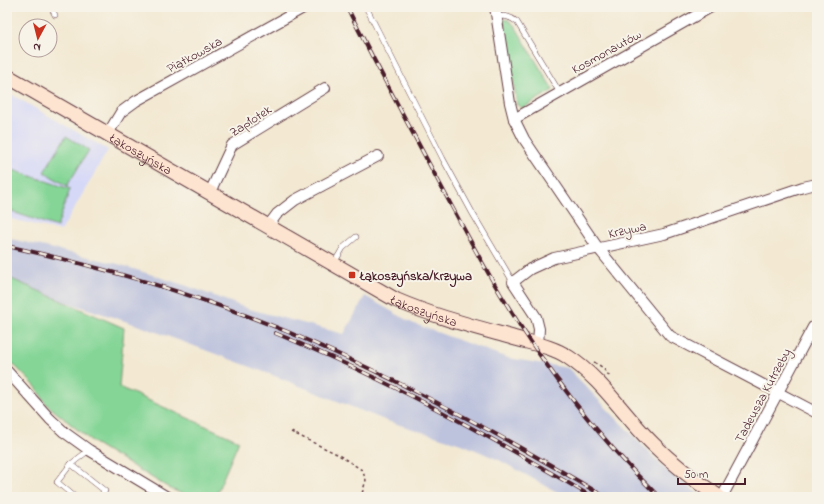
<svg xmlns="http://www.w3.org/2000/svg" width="824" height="504" font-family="'Indie Flower',sans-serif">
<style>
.built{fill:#d6d8f8}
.industrial{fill:#bec3dd}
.green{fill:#84d596;stroke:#677a60}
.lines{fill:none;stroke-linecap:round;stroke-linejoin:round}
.lane-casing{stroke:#633d44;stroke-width:6}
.street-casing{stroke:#633d44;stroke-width:12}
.secondary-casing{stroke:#633d44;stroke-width:16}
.path{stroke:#633d44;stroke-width:1.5;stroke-dasharray:3 3;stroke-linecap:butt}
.lane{stroke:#fff;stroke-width:5}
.street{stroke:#fff;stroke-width:10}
.secondary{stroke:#fde4d1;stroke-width:14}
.rail-casing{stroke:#4a1f2b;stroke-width:4}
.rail{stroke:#f7f3e8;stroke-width:2.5;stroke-dasharray:8;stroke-linecap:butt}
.poi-dot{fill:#c8321e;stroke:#f7f3e8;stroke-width:1.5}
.labels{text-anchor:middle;stroke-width:4;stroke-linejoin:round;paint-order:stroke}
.street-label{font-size:13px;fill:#4a1f2b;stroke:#f7f3e8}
.poi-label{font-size:13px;font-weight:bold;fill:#4a1f2b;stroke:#f7f3e8;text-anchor:start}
</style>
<rect width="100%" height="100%" fill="#f7f3e8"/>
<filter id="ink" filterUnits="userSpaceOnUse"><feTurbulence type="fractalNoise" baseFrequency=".025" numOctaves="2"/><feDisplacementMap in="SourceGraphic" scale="8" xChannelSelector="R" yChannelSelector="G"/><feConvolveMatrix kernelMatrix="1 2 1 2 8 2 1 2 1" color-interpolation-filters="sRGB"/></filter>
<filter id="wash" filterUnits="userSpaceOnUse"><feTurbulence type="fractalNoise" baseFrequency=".012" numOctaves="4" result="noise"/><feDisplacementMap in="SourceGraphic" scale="16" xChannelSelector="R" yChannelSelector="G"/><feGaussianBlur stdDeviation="0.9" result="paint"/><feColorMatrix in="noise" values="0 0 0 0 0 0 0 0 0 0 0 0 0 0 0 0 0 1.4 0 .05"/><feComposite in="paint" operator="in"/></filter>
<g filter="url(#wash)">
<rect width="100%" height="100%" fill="#f3e9d3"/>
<path class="built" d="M7 92 108 150 61 231 7 218Z"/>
<path class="industrial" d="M7 238 118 264 187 286 249 309 344 334 365 296 412 323 450 337 508 358 568 368 664 468 702 497H566L499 460 464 445 387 421 275 376 140 326 51 297 7 277Z"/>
<g class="green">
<path d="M503 19 509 20 515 26 553 90 523 108 517 105Z"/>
<path d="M66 136 89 150 67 186 44 172Z"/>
<path d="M7 168 70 189 57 227 7 210Z"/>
<path d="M7 277 124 328 119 387 239 441 215 497H190L171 489 94 443 46 404 36 387 7 358Z"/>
</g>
</g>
<g filter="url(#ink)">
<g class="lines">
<g class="lane-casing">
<g id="lane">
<path d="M51 7 55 15"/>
<path d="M146 7H147"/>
<path d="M366 7 443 159 473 214 513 282"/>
<path d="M496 16C505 16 510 16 517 22L560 93"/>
<path d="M334 263 343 248 356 237"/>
<path d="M71 464 105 491 99 497"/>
<path d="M75 497 57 482 71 464 89 450"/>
</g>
</g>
<g class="street-casing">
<g id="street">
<path d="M495 7 510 103 514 119 524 139 598 248 670 336 817 413"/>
<path d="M514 119 711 7"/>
<path d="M107 135 121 112 136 101 305 7"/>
<path d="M210 192 232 145 325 88"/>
<path d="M268 226 277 214 295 200 378 156"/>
<path d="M538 345 539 329 536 317 513 282 530 269 554 258 664 234 803 187 817 184"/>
<path d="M7 371 50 419 64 432 89 450 167 497"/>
<path d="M722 497 813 327"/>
</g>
</g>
<g class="secondary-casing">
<g id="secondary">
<path id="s1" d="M7 76 396 300C433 316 472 326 511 337 530 343 552 346 568 357 602 379 624 416 653 444 673 464 695 481 719 497"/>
</g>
</g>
<g class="path">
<path d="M594 362 602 367 611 378"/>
<path d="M291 432 337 454 362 470 366 480 361 497"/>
<path d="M176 493 185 497"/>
<path d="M733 495 736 497"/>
</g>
<use href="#lane" class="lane"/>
<use href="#street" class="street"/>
<use href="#secondary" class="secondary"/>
<g class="rail-casing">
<g id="rail">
<path d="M347 7C375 63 405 118 434 173 456 214 477 255 501 295 545 368 598 437 659 497"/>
<path d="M7 246C103 267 198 295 288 332 398 378 503 436 605 497"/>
<path d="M275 333C385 378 490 436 592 497"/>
</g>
</g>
<use href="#rail" class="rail"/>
</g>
</g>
<rect class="poi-dot" x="348" y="271" width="8" height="8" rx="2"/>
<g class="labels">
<g class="street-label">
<text transform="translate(606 51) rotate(-29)" y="5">Kosmonautów</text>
<text transform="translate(194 54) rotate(-29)" y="5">Piątkowska</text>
<text transform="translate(250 120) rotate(-33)" y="5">Zapłotek</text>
<text dy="5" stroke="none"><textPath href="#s1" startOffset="155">Łąkoszyńska</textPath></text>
<text transform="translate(627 229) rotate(-12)" y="5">Krzywa</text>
<text dy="5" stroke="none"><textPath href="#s1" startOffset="479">Łąkoszyńska</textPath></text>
<text transform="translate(762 395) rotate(-62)" y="5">Tadeusza Kutrzeby</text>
</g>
<g class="poi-label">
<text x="360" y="280">Łąkoszyńska/Krzywa</text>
</g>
</g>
<rect width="824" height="504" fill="none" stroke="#f7f3e8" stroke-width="24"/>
<g transform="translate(38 38) rotate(187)"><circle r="19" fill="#f7f3e8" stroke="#b29e9c"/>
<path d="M0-3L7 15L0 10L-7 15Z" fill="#c8321e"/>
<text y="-6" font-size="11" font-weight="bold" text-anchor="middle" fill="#4a1f2b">N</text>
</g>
<path d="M678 478v6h67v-6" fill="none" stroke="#4a1f2b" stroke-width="2"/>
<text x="684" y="478" font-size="12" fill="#4a1f2b" stroke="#f7f3e8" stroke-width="3" paint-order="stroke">50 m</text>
</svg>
